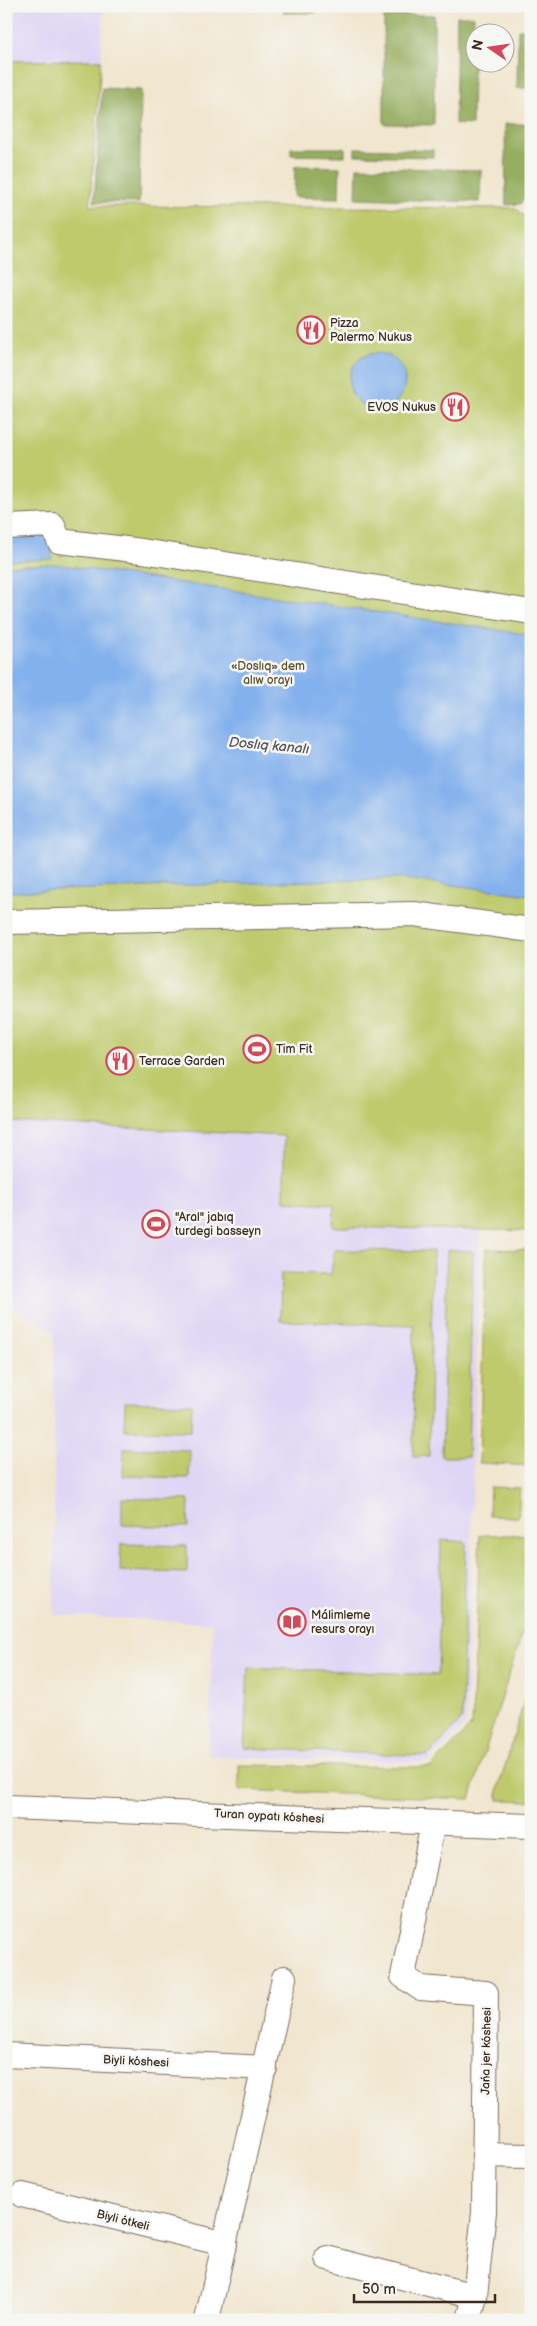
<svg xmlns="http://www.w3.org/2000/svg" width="537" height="2326" font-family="'Balsamiq Sans',sans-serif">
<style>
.built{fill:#dfd5f5}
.green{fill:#beca6c;stroke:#7c7a45}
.forest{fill:#96ae60;stroke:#686c3f}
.water{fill:#83b1ed;stroke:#5f6e86}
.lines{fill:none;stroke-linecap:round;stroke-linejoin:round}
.minor-casing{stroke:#7b6c5c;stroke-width:26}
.minor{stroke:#fff;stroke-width:24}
.labels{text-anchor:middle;stroke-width:5;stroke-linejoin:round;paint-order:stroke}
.poi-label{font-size:12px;fill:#3b2a1e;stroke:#f6f6f2;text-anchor:start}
.park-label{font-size:12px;fill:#5c5232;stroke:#f6f6f2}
.street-label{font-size:12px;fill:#3b2a1e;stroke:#f6f6f2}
.water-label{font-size:14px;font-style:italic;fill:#51525c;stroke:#f6f6f2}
</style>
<rect width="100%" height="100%" fill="#f6f6f2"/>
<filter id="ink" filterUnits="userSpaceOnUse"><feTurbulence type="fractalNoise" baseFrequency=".02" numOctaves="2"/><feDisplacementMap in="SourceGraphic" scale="10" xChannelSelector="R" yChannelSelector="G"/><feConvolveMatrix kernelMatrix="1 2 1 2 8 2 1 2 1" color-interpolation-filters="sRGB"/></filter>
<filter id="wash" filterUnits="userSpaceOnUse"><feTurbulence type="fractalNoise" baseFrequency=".0096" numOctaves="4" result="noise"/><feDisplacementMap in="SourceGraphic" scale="20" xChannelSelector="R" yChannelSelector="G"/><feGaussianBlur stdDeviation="1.12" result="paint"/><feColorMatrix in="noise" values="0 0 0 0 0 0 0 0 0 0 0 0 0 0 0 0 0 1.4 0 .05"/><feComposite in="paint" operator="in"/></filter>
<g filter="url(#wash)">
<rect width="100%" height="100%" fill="#f1e6cf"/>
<g class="built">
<path d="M6 6H103L101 60 6 61Z"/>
<path d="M6 1122 485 1143 480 1240 466 1724 429 1762 208 1756 213 1623 54 1615V1331L6 1302Z"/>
</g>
<g class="green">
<rect x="284" y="6" width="31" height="7"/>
<path d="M101 60 90 206 516 208 531 223V1231L333 1227 334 1204 284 1201V1136L6 1122V61Z"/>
<path d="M486 1249 531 1250V1466L479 1463Z"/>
<path d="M334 1250 433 1251 429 1456 413 1457 414 1325 280 1321 281 1273 331 1274Z"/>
<path d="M447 1250 473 1251 468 1457H442Z"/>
<path d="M125 1402 192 1404 191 1431 124 1430Z"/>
<path d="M124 1448 190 1450 189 1478 123 1476Z"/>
<path d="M490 1487 520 1488 518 1517 489 1516Z"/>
<path d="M122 1498 189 1500 188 1527 122 1525Z"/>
<path d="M480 1535H531L529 1611 470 1799 239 1790V1765L431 1767 472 1725Z"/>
<path d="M441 1540 466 1542 462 1719 428 1756 244 1748 248 1667 438 1675Z"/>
<path d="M121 1544 187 1546V1573L120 1571Z"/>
<path d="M531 1677V1801L498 1800V1790Z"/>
</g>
<g class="forest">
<path d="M384 15H434V125L384 124Z"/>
<path d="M457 16H474L472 125 455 124Z"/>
<path d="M518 29H531V88H517Z"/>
<path d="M102 88 141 90 139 203 94 202Z"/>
<path d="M505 124H531V192L520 204 506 205Z"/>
<path d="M291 148H345V156L291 155Z"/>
<path d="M355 148 433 150V157L355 155Z"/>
<path d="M295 166 340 167 339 198 294 197Z"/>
<path d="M357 167 481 170 480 202 356 198Z"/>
</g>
<g class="water">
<circle cx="377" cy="381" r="28"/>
<path d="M51 532 52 559 6 561V534Z"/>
<path d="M55 564 531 635V895L396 878 6 892V566Z"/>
</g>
</g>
<g filter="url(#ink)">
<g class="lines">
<g class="minor-casing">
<g id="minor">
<path d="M6 527 53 525 59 541 142 551 531 612"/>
<path d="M6 922 414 914 531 930"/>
<path d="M6 1807 531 1826"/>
<path d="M433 1823 403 1976 420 1988 486 1993 484 2212 475 2296 469 2320"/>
<path d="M6 2055 265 2068"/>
<path d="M484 2155 531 2156"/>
<path d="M22 2195 225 2244"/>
<path d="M327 2258 475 2296"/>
<path d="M207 2320 284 1978"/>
</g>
</g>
<use href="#minor" class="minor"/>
</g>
</g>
<defs>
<g id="restaurant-ring" transform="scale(1.4375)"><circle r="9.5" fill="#f6f6f2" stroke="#d1495b" stroke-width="1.5"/><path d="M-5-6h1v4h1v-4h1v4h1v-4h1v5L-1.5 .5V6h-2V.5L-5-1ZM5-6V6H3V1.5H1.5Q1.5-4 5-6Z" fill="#d1495b"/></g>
<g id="stadium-ring" transform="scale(1.4375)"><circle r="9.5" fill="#f6f6f2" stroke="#d1495b" stroke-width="1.5"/><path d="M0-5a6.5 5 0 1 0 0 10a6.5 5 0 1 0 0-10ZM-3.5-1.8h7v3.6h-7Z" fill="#d1495b"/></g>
<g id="library-ring" transform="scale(1.4375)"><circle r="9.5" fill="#f6f6f2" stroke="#d1495b" stroke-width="1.5"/><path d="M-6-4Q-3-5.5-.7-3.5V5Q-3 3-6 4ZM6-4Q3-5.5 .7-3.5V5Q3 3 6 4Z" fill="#d1495b"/></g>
</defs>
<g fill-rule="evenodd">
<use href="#restaurant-ring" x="311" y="330"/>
<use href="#restaurant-ring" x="455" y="407"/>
<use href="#stadium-ring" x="257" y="1049"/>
<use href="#restaurant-ring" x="120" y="1061"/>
<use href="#stadium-ring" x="156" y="1224"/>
<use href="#library-ring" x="292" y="1622"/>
</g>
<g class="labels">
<g class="poi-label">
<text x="330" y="327">Pizza<tspan x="330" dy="14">Palermo Nukus</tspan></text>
<text x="436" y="411" text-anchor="end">EVOS Nukus</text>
<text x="276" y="1053">Tim Fit</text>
<text x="139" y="1065">Terrace Garden</text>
<text x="175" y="1221">"Aral" jabıq<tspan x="175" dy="14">turdegi basseyn</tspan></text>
<text x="311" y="1619">Málimleme<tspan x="311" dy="14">resurs orayı</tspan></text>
</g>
<g class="park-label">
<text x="268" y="670">«Doslıq» dem<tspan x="268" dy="14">alıw orayı</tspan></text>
</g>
<g class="street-label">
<text transform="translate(269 1816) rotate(3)" y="4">Turan oypatı kóshesi</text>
<text transform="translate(486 2051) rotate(-89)" y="4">Jańa jer kóshesi</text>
<text transform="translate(136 2061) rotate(3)" y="4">Biyli kóshesi</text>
<text transform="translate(123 2220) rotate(14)" y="4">Biyli ótkeli</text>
</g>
<g class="water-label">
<text transform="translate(269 745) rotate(5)" y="5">Doslıq kanalı</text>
</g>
</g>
<rect width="537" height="2326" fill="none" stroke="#f6f6f2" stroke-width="25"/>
<g transform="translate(490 48) rotate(283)"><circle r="24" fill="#f6f6f2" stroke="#aba49d"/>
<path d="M0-4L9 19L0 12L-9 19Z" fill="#d1495b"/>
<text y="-8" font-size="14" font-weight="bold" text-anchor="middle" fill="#3b2a1e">N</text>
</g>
<path d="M354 2294v8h141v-8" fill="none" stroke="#3b2a1e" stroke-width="2.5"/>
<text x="362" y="2294" font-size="15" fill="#3b2a1e" stroke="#f6f6f2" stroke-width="4" paint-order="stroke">50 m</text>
</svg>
